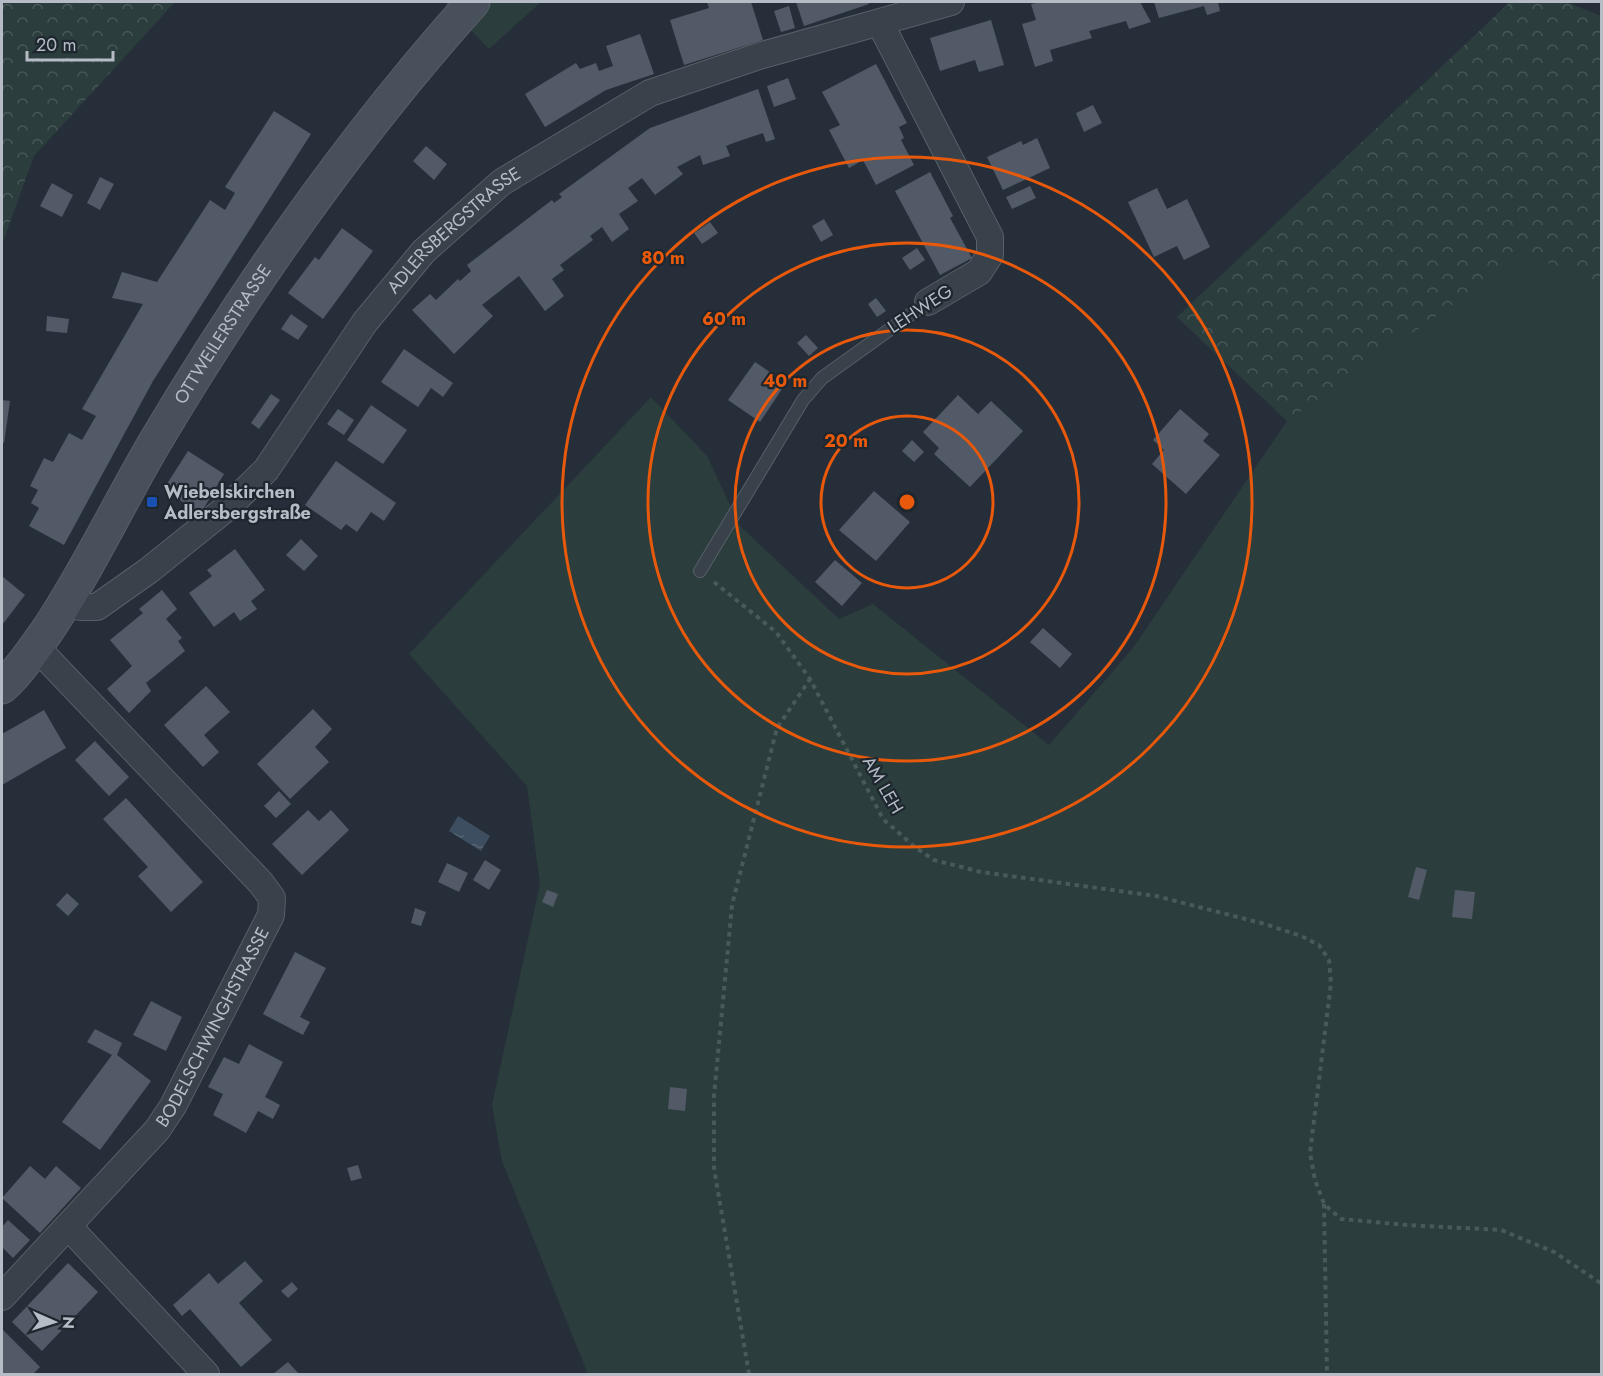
<svg xmlns="http://www.w3.org/2000/svg" width="1603" height="1376" font-family="Jost,sans-serif">
<style>
.green{fill:#2b3d3c}
.forest{fill:url(#forest-crowns)}
.water{fill:url(#water-ripples)}
.building{fill:#515a66}
.lines{fill:none;stroke-linecap:round;stroke-linejoin:round}
.service-casing{stroke:#575f67;stroke-width:14}
.minor-casing{stroke:#575f67;stroke-width:28}
.secondary-casing{stroke:#575f67;stroke-width:35}
.path{stroke:#495a5b;stroke-width:4;stroke-dasharray:4.5 4.5;stroke-linecap:butt}
.service{stroke:#39414a;stroke-width:12}
.minor{stroke:#39414a;stroke-width:26}
.secondary{stroke:#48505c;stroke-width:33}
.ring{fill:none;stroke:#e8590c;stroke-width:3}
.transit-dot{fill:#1a4fb4;stroke:#1e262e;stroke-width:2}
.labels{text-anchor:middle;stroke-width:4.5;stroke-linejoin:round;paint-order:stroke}
.street-label{font-size:18px;fill:#b5bcc5;stroke:#1e262e}
.poi-label{font-size:18px;font-weight:bold;fill:#b5bcc5;stroke:#1e262e;text-anchor:start}
.centre{fill:#e8590c;stroke:#1e262e;stroke-width:3}
.ring-label{font-size:18px;text-anchor:middle;font-weight:bold;fill:#e8590c;stroke:#1e262e;stroke-width:4.5;stroke-linejoin:round;paint-order:stroke}
</style>
<defs>
<pattern id="forest-crowns" width="20" height="18" patternUnits="userSpaceOnUse" patternTransform="scale(1.5)"><rect width="20" height="18" fill="#2b3d3c"/><path d="M2 6a3 3 0 1 1 6 0M12 15a3 3 0 1 1 6 0" fill="none" stroke="#485757"/></pattern>
<pattern id="water-ripples" width="26" height="14" patternUnits="userSpaceOnUse" patternTransform="scale(1.5)"><rect width="26" height="14" fill="#3d4e60"/><path d="M2 4q2-2 4 0t4 0M15 11q2-2 4 0t4 0" fill="none" stroke="#576675"/></pattern>
</defs>
<rect width="100%" height="100%" fill="#262f39"/>
<g class="green">
<path d="M444 2H541L489 49Z"/>
<path d="M1526 252 1601 287V1374H588L502 1161 492 1105 540 884 527 786 409 654 651 397 707 456 740 526 839 619 873 604 1049 745 1133 648 1287 421Z"/>
</g>
<g class="forest">
<path d="M2 2H175L34 156 2 244Z"/>
<path d="M1510 2H1566L1601 16V287L1526 253 1287 421 1177 317Z"/>
</g>
<path class="water" d="M458 816 490 836 481 851 449 831Z"/>
<g class="building">
<path d="M707 2H751L763 40 684 65 670 20 709 8Z"/>
<path d="M796 2H868L869 4 804 26Z"/>
<path d="M1041 2H1140L1151 22 1129 29 1126 21 1089 31 1092 38 1050 50 1053 61 1035 67 1022 24 1036 20 1031 4Z"/>
<path d="M1154 2H1218L1220 11 1207 15 1204 6 1159 18Z"/>
<path d="M789 6 795 28 781 32 774 11Z"/>
<path d="M991 20 1004 65 979 72 975 60 940 71 930 38Z"/>
<path d="M640 34 654 74 606 90 545 127 525 94 576 63 580 69 596 63 599 71 613 66 606 46Z"/>
<path d="M876 64 907 123 899 127 904 138 901 140 914 165 876 185 863 160 849 168 829 130 840 125 822 92Z"/>
<path d="M788 78 796 99 774 107 767 86Z"/>
<path d="M758 89 775 139 766 142 763 133 736 142 726 146 730 156 703 165 700 155 677 167 683 174 655 195 642 178 628 188 638 201 619 214 629 229 612 242 602 227 590 236 593 240 560 265 564 270 552 279 564 296 545 311 519 276 482 305 493 316 454 354 412 310 430 294 436 300 458 279 460 281 471 271 467 265 552 200 554 203 562 197 559 194 650 128Z"/>
<path d="M1093 105 1102 123 1084 132 1076 113Z"/>
<path d="M274 111 311 134 153 381 64 545 29 526 39 508 31 503 38 490 30 486 44 458 53 462 69 433 82 440 96 416 82 409 143 304 112 298 122 272 157 282 210 200 225 210 235 193 225 187Z"/>
<path d="M1037 138 1050 168 1003 190 987 157 1021 141 1023 145Z"/>
<path d="M426 146 447 164 434 180 413 161Z"/>
<path d="M930 172 953 216 950 218 972 258 940 275 895 191Z"/>
<path d="M100 177 114 184 100 210 87 203Z"/>
<path d="M52 183 73 195 62 217 40 206Z"/>
<path d="M1030 186 1036 198 1012 209 1006 197Z"/>
<path d="M1157 188 1167 209 1187 199 1210 247 1184 260 1177 246 1154 257 1128 202Z"/>
<path d="M824 219 833 235 821 242 812 226Z"/>
<path d="M710 222 718 233 702 244 694 233Z"/>
<path d="M342 228 373 251 323 319 288 293 315 257 319 260Z"/>
<path d="M917 248 925 260 910 270 902 258Z"/>
<path d="M876 298 886 311 877 317 868 304Z"/>
<path d="M291 314 308 326 298 340 281 329Z"/>
<path d="M47 316 69 319 67 333 46 331Z"/>
<path d="M806 335 818 348 809 356 797 343Z"/>
<path d="M404 349 453 383 443 397 431 388 418 407 381 382Z"/>
<path d="M755 362 786 383 760 422 728 400Z"/>
<path d="M271 394 280 400 259 429 251 423Z"/>
<path d="M958 395 978 414 991 401 1023 431 970 487 934 454 939 448 923 432Z"/>
<path d="M2 400 10 401 4 443 2 442Z"/>
<path d="M371 405 407 430 383 464 347 440Z"/>
<path d="M338 409 354 420 344 435 327 424Z"/>
<path d="M1180 409 1209 434 1203 441 1220 455 1186 494 1152 464 1164 450 1153 440Z"/>
<path d="M912 440 924 452 914 462 902 451Z"/>
<path d="M188 451 224 474 201 513 163 490Z"/>
<path d="M336 461 396 503 384 521 371 512 357 532 346 524 341 530 305 505Z"/>
<path d="M874 491 910 522 876 561 839 530Z"/>
<path d="M301 539 318 556 304 571 286 555Z"/>
<path d="M235 549 265 590 251 601 257 609 240 621 234 612 214 627 189 593 212 576 207 570Z"/>
<path d="M835 560 862 583 842 606 815 582Z"/>
<path d="M2 576 25 595 2 625Z"/>
<path d="M162 590 177 609 166 619 182 638 178 641 185 651 146 683 151 691 129 713 107 689 132 666 110 640 143 613 139 609Z"/>
<path d="M1043 628 1072 654 1060 668 1030 642Z"/>
<path d="M206 686 230 712 204 735 219 752 203 767 164 725Z"/>
<path d="M313 709 332 729 315 747 329 762 290 799 257 764Z"/>
<path d="M44 710 66 748 2 785V734Z"/>
<path d="M95 741 129 777 109 796 75 760Z"/>
<path d="M279 791 291 804 276 818 264 806Z"/>
<path d="M126 798 203 882 171 912 138 876 148 867 103 819Z"/>
<path d="M308 810 319 821 331 810 349 830 302 875 272 844Z"/>
<path d="M485 860 501 870 489 890 473 880Z"/>
<path d="M447 863 468 873 459 892 438 882Z"/>
<path d="M1416 867 1427 870 1419 900 1408 897Z"/>
<path d="M547 890 558 894 553 907 542 902Z"/>
<path d="M1455 890 1475 892 1472 919 1452 917Z"/>
<path d="M67 893 79 904 68 916 56 905Z"/>
<path d="M415 908 426 912 421 926 411 923Z"/>
<path d="M295 952 326 968 300 1017 310 1022 303 1035 263 1014Z"/>
<path d="M151 1001 182 1017 166 1051 133 1035Z"/>
<path d="M95 1029 122 1043 117 1055 151 1081 100 1150 62 1122 112 1055 87 1042Z"/>
<path d="M249 1044 283 1062 265 1097 280 1105 273 1119 258 1111 246 1133 213 1115 223 1094 208 1087 224 1057 239 1064Z"/>
<path d="M670 1087 687 1089 685 1111 668 1109Z"/>
<path d="M358 1165 362 1178 351 1181 347 1168Z"/>
<path d="M30 1166 45 1179 56 1166 81 1188 40 1233 2 1198Z"/>
<path d="M8 1220 30 1240 13 1258 2 1247V1227Z"/>
<path d="M245 1261 263 1281 239 1303 272 1340 241 1367 190 1309 182 1316 173 1305 209 1273 218 1284Z"/>
<path d="M68 1263 98 1292 42 1351 12 1322Z"/>
<path d="M292 1282 298 1289 288 1298 281 1291Z"/>
<path d="M3 1330 40 1367 33 1374H2Z"/>
<path d="M288 1362 299 1374H273Z"/>
</g>
<g class="lines">
<g class="service-casing">
<path id="service" d="M700 571 803 400 822 378 928 302"/>
</g>
<g class="minor-casing">
<g id="minor">
<path d="M880 23 990 237V255L979 272 928 302"/>
<path id="s1" d="M67 600 80 607H97L148 571 229 506 266 470 365 322 424 251 502 182 650 93 759 56 951 2"/>
<path d="M68 1226 206 1374"/>
<path id="s2" d="M2 1297 157 1130 173 1106 271 915 272 898 261 883 36 647"/>
</g>
</g>
<g class="secondary-casing">
<g id="secondary">
<path id="s3" d="M2 687C19 672 33 650 47 631 87 571 118 505 155 442 247 287 353 136 473 2"/>
</g>
</g>
<g class="path">
<path d="M714 582 776 632 810 679 883 819 916 848 934 860 981 872 1156 896 1265 924 1301 936 1319 945 1329 960 1331 983 1310 1153 1315 1180 1324 1204 1341 1219 1407 1225 1501 1230 1554 1252 1602 1284"/>
<path d="M1324 1204 1327 1374"/>
<path d="M749 1374 714 1168V1096L732 905 777 728 810 679"/>
</g>
<use href="#service" class="service"/>
<use href="#minor" class="minor"/>
<use href="#secondary" class="secondary"/>
</g>
<g class="ring">
<circle cx="907" cy="502" r="86"/>
<circle cx="907" cy="502" r="172"/>
<circle cx="907" cy="502" r="259"/>
<circle cx="907" cy="502" r="345"/>
</g>
<rect class="transit-dot" x="146" y="496" width="12" height="12" rx="3"/>
<g class="labels">
<g class="street-label">
<text dy="6" stroke="none"><textPath href="#s1" startOffset="556">ADLERSBERGSTRASSE</textPath></text>
<text transform="translate(920 309) rotate(-33)" y="6">LEHWEG</text>
<text dy="6" stroke="none"><textPath href="#s3" startOffset="417">OTTWEILERSTRASSE</textPath></text>
<text transform="translate(883 785) rotate(60)" y="6">AM LEH</text>
<text dy="6" stroke="none"><textPath href="#s2" startOffset="345">BODELSCHWINGHSTRASSE</textPath></text>
</g>
<g class="poi-label">
<text x="164" y="498">Wiebelskirchen<tspan x="164" dy="21">Adlersbergstraße</tspan></text>
</g>
</g>
<circle cx="907" cy="502" r="9" class="centre"/>
<g class="ring-label">
<text x="663" y="264">80 m</text>
<text x="724" y="325">60 m</text>
<text x="785" y="387">40 m</text>
<text x="846" y="447">20 m</text>
</g>
<rect width="1603" height="1376" fill="none" stroke="#b5bcc5" stroke-width="6"/>
<g transform="translate(54 1322) rotate(93)" stroke="#1e262e" stroke-width="4.5" paint-order="stroke">
<path d="M0-4.5L10 22L0 15L-10 22Z" fill="#b5bcc5"/>
<text y="-9" font-size="16" font-weight="bold" text-anchor="middle" fill="#b5bcc5">N</text>
</g>
<path d="M27 51v9h86v-9" fill="none" stroke="#b5bcc5" stroke-width="3"/>
<text x="36" y="51" font-size="18" fill="#b5bcc5" stroke="#1e262e" stroke-width="4.5" paint-order="stroke">20 m</text>
</svg>
